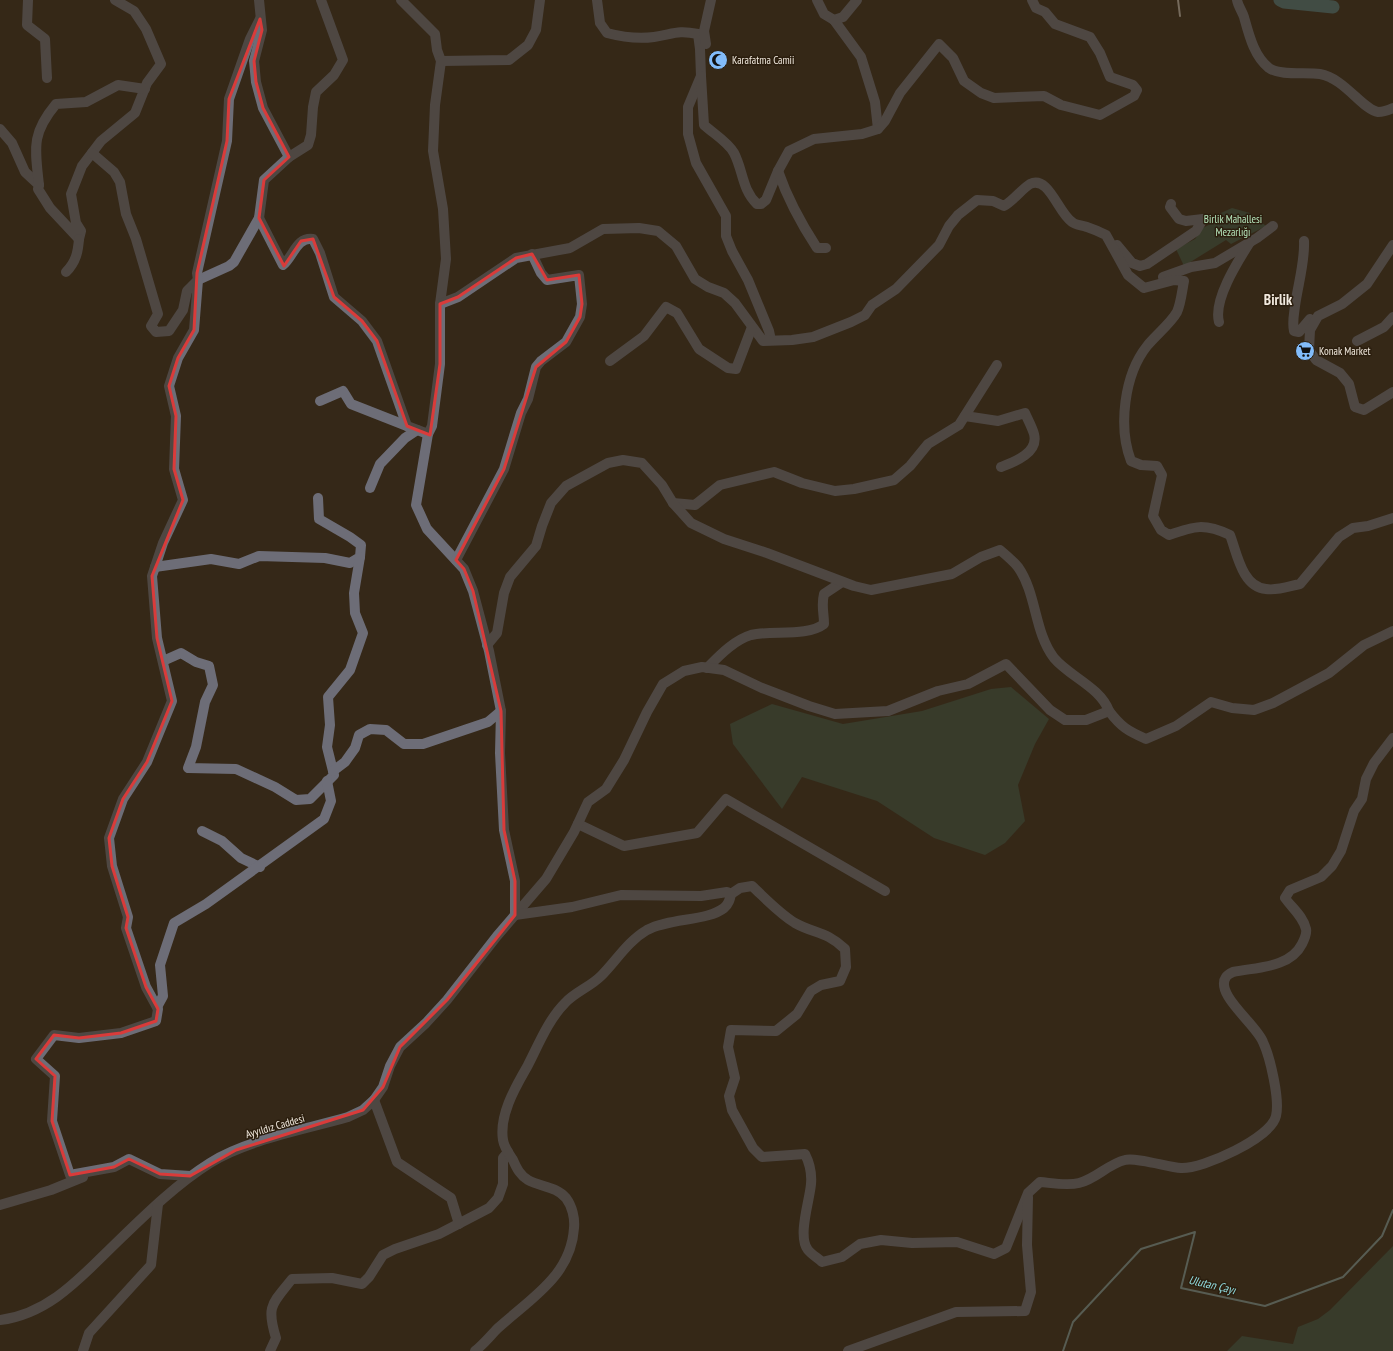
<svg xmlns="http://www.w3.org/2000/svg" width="1393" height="1351" font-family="'PT Sans Narrow',sans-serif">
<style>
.green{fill:#3c5240}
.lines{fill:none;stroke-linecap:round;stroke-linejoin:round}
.stream{stroke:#809b99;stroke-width:2}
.river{stroke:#50797b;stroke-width:13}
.minor{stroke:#6d6d77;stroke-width:10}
.rail{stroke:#c3baae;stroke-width:2}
.marked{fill:none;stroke:#d93b3a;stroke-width:3;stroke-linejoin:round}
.labels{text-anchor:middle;stroke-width:3;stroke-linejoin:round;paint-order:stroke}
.poi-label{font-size:11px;fill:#f1e9de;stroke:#2b1e0e;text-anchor:start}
.park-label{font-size:11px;fill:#b5e5bc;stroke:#2b1e0e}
.street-label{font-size:11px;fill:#f1e9de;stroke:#2b1e0e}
.water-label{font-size:12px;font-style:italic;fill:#91dde1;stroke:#2b1e0e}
.district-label{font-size:15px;font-weight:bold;fill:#f1e9de;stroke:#2b1e0e}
</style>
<rect width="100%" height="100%" fill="#352818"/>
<g class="green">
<path d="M1232 208 1250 213 1266 226 1231 244 1226 240 1184 266 1176 249 1195 239 1203 228 1212 223 1214 216Z"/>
<path d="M1011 687 1049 719 1035 744 1018 785 1025 821 1005 843 985 855 934 838 877 801 802 777 782 809 733 744 730 724 772 704 843 724 922 711 991 689Z"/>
<path d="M1393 1246V1351H1227L1242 1336 1293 1344 1298 1327 1318 1319 1330 1310Z"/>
</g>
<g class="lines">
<path class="stream" d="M1063 1351 1073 1322 1141 1249 1195 1232 1181 1288 1265 1306 1343 1277 1382 1236 1393 1210"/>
<path class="river" d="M1280 0 1284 2 1333 7"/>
<g class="minor">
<path d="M28 0 27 25 45 39 47 78"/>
<path d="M259 0 262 30 254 61 256 82 263 108 289 157"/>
<path d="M401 0 435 34 437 50 441 61 435 105 433 151 443 209 446 259 440 304V364L432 426 428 434 416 505 427 529 464 569 473 591 489 651 501 711 500 753 504 830 515 881V915"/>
<path d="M597 0 600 23 607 33C622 37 639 39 654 37 674 34 677 30 698 34L700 49 701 76 688 107V134L696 163 726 216V236L732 251 748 280 769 331 771 340"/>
<path d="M817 0 824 14 834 20 843 17 857 0"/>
<path d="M1237 0C1238 6 1242 11 1244 17 1249 35 1254 56 1269 68 1280 76 1306 72 1320 74 1344 78 1363 110 1378 112 1382 112 1389 110 1393 108"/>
<path d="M834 20 861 57 875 102 878 129"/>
<path d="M706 44 704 31 711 0"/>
<path d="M441 61 509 60 528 45 536 30 540 0"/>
<path d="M701 76 704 125C714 134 728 142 734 153 743 170 742 190 757 204H761L766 200 778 171 789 151 814 139 862 134 878 129 885 121 900 93 939 44 953 58 964 81 981 93 994 98 1044 96 1061 105 1100 115 1134 96 1137 90 1133 85 1110 77 1100 53 1090 37 1055 24 1045 12 1036 8 1032 0"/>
<path d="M0 129 12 143 25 172 39 185 38 189 50 208 79 239 81 231 76 223 71 194 82 166 101 141 135 113 147 83 161 64 146 29 134 11 115 0"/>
<path d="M92 153 114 172 120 182 126 214 136 239 158 314 151 326 156 332 169 331 183 310 187 291 198 280 229 266 234 262 259 218 264 180 289 157 308 145 311 135 313 107 316 92 334 75 343 60 321 0"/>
<path d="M778 171C788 200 800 222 817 248H826"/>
<path d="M39 185C35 148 31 134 56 104L86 102 118 85 145 89"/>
<path d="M259 218 283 265C294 256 296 237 313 239L320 253 334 297 362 321 377 341 407 426 428 434"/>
<path d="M1304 241C1305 262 1298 284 1295 306 1294 315 1292 322 1294 331L1299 332 1310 319"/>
<path d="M1117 245 1132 263 1140 266 1147 264 1196 231 1203 219 1186 221 1179 219 1170 207 1171 204"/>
<path d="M1393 245 1367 284 1342 304 1318 316 1310 330 1309 350 1316 360 1340 373 1349 384 1355 407 1364 410 1393 392"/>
<path d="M66 272C76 262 78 252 79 239"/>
<path d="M1163 277 1191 267 1215 263 1257 238 1273 226"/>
<path d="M440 304 458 297 516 258 570 248 603 229 639 228 658 231 676 246 695 279 708 287 724 293 735 303 763 341 792 340 813 337 851 322 865 315 872 305 896 289 939 245 949 226 958 215 977 200 993 201 1004 206C1013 201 1023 188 1030 184 1049 175 1058 213 1072 222 1075 225 1082 225 1087 227 1093 229 1100 232 1106 235L1128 275 1144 288 1174 280 1184 281C1182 291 1181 303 1177 312 1171 323 1155 336 1147 346 1124 375 1118 427 1131 461L1141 465 1157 466 1162 475 1153 516 1161 530 1169 535C1195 526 1204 523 1230 535 1237 553 1242 587 1266 589 1277 591 1290 586 1300 584L1339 537 1353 528 1368 526 1393 518"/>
<path d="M1219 322C1213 300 1238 261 1250 242"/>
<path d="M1357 341 1384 327 1393 317"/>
<path d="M610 361 644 336 666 307 677 313 699 349 728 368 736 369 752 327"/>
<path d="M320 401 343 391 351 404 407 426"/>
<path d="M965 416 998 421 1025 413C1028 420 1032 427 1034 434 1039 453 1014 462 1001 467"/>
<path d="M370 488 380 464 405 438 417 430"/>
<path d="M673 503 695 505 720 485 774 472 802 483 835 491 854 489 894 480 910 466 928 444 959 425 997 365"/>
<path d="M456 560 504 469 521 413 528 399 536 367 541 361 566 342 580 317 582 304 579 275 547 280 541 273 532 254"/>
<path d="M155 567 211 559 239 564 259 556 325 558 350 563 360 557 361 545 350 537 319 519 318 498"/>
<path d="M163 661 181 653 196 662 209 666 213 685 205 702 196 747 188 768 236 769 275 787 296 800 310 799 334 775 327 747 330 725 328 697 350 670 363 633 355 613 354 593 360 557"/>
<path d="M707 668C719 656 734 640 751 635 773 630 807 637 824 624 824 612 821 606 824 594L842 582"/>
<path d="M1109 711C1121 727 1128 731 1146 739L1176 726 1211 702 1232 708 1254 710 1273 703 1329 673 1364 645 1393 631"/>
<path d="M333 771 345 762 355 748 359 735 370 729 386 730 404 744H423L488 722 501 711"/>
<path d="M578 824 624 846 697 833 726 799 885 891"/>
<path d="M202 831 222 841 241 858 260 867"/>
<path d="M731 894 740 888 752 886C766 899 779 913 795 923 815 934 826 931 845 949L846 967 840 981 821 985 811 991 797 1014 776 1031 731 1030 728 1047 735 1078 729 1096 732 1110 753 1148 762 1157 805 1154C810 1164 812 1173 811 1184 810 1199 797 1237 808 1250 812 1255 818 1258 822 1262L842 1257 860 1244 881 1240 912 1243 957 1242 994 1254 1006 1248 1028 1193 1040 1182C1052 1183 1067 1186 1079 1183 1096 1179 1108 1164 1125 1160 1135 1157 1168 1167 1181 1168 1203 1169 1271 1138 1276 1116 1280 1099 1270 1057 1263 1042 1257 1025 1214 994 1226 977 1227 975 1231 973 1233 972 1257 967 1290 968 1302 944 1304 940 1307 933 1306 929 1303 916 1292 908 1285 898L1290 890 1321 877 1332 866 1341 851 1354 811 1362 799 1366 779 1374 763 1393 738"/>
<path d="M157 1007 163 996 160 965 174 923 206 904 324 819 331 801 327 781"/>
<path d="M374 1100 397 1162 451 1198 459 1224"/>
<path d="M190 1176 160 1174 129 1159 114 1167 70 1175 52 1121 55 1076 36 1059 54 1035 79 1038 121 1033 156 1021 158 1009 146 987 126 928 128 917 112 866 109 838 123 799 147 762 172 701 157 638 152 576 163 543 183 500 174 469 176 416 169 386 178 358 194 330 198 280 197 273 227 141 229 99 250 39 260 19"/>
<path d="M0 1205 51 1190 83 1177"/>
<path d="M0 1320C49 1314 81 1277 114 1245 144 1216 175 1185 210 1163 246 1140 307 1129 348 1117L363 1110 374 1100 383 1087 390 1066 400 1047 426 1023 447 1000 497 936 546 879 574 832 588 802 606 789 624 760 647 712 663 684 684 671 702 667 724 670 762 688 809 706 835 714 888 711 938 691 968 684 1006 664 1050 710 1065 720H1086L1109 711C1100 687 1070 677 1054 658 1034 632 1037 594 1018 567 1013 561 1006 555 1000 550L981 557 952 574 871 590 854 586 767 553 724 539 691 523 673 503 662 485 642 463 623 460 608 463 566 486 551 503 542 526 536 546 510 577 504 593 497 633 487 645"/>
<path d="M83 1351 89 1333 151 1265 158 1204"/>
<path d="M270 1351 276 1338C266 1306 272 1304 292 1279L332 1278 362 1284 369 1277 383 1255 395 1249 439 1234 489 1208 498 1198 503 1184V1158L508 1152"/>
<path d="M475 1351C484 1344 490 1336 498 1328 530 1299 571 1276 574 1228 575 1218 572 1206 566 1198 556 1186 540 1187 528 1180 520 1175 517 1169 513 1160 509 1154 504 1147 503 1140 499 1115 515 1088 527 1067 538 1046 548 1020 565 1003 575 992 590 987 601 976 616 961 628 941 647 930 669 918 708 921 724 908 729 904 730 899 731 894L727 892 701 896 621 895 572 907 515 915"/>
<path d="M848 1351 956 1312 1025 1311 1031 1292 1027 1245 1028 1197"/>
</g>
<path class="rail" d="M1178 0 1180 16"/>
</g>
<path d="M0 0H1393V1351H0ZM260 19 262 30 254 61 256 82 263 108 289 157 264 180 259 218 284 266 301 241 313 239 334 297 362 321 377 341 407 426 430 435 440 364V304L458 297 516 258 532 254 547 280 579 275 582 304 580 317 566 342 536 367 504 469 456 560 464 569 473 591 501 711 504 830 515 881V915L447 1000 400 1047 383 1087 363 1110 236 1150 190 1176 160 1174 129 1159 114 1167 70 1175 52 1121 55 1076 36 1059 54 1035 79 1038 121 1033 156 1021 158 1009 146 987 126 928 128 917 112 866 109 838 123 799 147 762 172 701 157 638 152 576 183 500 174 469 176 416 169 386 178 358 194 330 197 273 227 141 229 99Z" fill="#352818" fill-opacity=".55" fill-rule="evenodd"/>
<path class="marked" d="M260 19 262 30 254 61 256 82 263 108 289 157 264 180 259 218 284 266 301 241 313 239 334 297 362 321 377 341 407 426 430 435 440 364V304L458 297 516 258 532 254 547 280 579 275 582 304 580 317 566 342 536 367 504 469 456 560 464 569 473 591 501 711 504 830 515 881V915L447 1000 400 1047 383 1087 363 1110 236 1150 190 1176 160 1174 129 1159 114 1167 70 1175 52 1121 55 1076 36 1059 54 1035 79 1038 121 1033 156 1021 158 1009 146 987 126 928 128 917 112 866 109 838 123 799 147 762 172 701 157 638 152 576 183 500 174 469 176 416 169 386 178 358 194 330 197 273 227 141 229 99Z"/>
<defs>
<g id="mosque-disc" transform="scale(1)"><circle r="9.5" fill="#82bcfa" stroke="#2b1e0e"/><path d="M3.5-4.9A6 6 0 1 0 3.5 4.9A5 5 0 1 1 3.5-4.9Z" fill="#111"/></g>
<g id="supermarket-disc" transform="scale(1)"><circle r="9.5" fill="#82bcfa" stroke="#2b1e0e"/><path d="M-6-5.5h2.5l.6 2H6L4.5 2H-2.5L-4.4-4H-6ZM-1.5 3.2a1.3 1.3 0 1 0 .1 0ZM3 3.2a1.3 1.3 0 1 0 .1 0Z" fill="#111"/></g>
</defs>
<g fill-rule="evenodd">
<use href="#mosque-disc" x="718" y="60"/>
<use href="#supermarket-disc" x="1305" y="351"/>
</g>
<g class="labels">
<g class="poi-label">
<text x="732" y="64">Karafatma Camii</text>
<text x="1319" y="355">Konak Market</text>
</g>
<g class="park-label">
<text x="1233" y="223">Birlik Mahallesi<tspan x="1233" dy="13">Mezarlığı</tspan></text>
</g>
<g class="street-label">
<text transform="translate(275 1126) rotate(-16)" y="4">Ayyıldız Caddesi</text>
</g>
<g class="water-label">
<text transform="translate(1212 1285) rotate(13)" y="4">Ulutan Çayı</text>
</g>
<g class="district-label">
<text x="1278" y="305">Birlik</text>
</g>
</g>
</svg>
